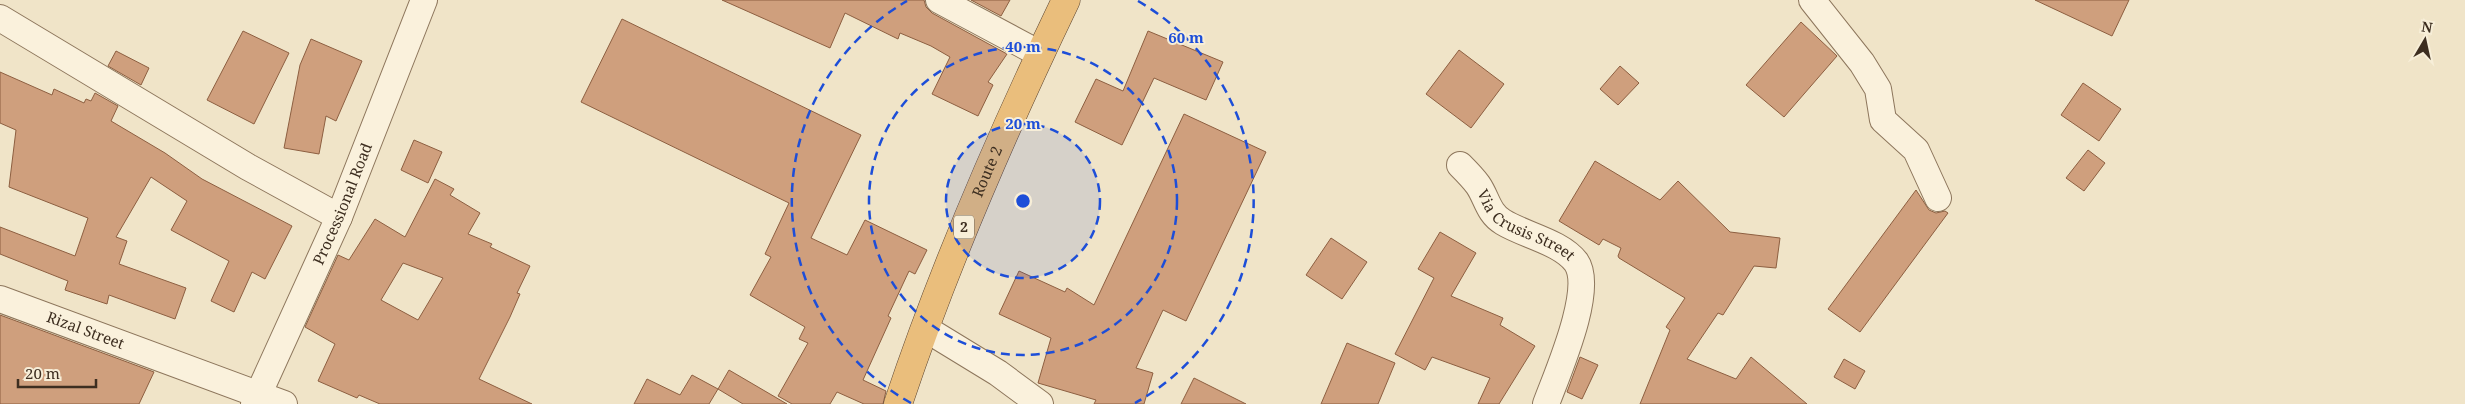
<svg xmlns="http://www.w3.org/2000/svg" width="2465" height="404" font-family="'Noto Serif',serif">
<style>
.building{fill:#cf9f7d;stroke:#8d5f41;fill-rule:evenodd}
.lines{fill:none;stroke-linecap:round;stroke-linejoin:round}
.minor-casing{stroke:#8d765c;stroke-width:28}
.trunk-casing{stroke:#5b4430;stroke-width:29}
.minor{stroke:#faf1dc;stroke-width:26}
.trunk{stroke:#eabe7c;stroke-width:28}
.ring{fill:none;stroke:#1d4ed8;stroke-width:2.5;stroke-dasharray:9 6}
.labels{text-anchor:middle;stroke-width:4;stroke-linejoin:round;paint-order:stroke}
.shield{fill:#f7eed8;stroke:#756857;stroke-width:1}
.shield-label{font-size:14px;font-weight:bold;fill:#3d2e20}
.street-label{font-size:15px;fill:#3d2e20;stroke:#f7eed8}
.centre{fill:#1d4ed8;stroke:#f7eed8;stroke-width:2.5}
.ring-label{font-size:15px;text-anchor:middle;font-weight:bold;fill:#1d4ed8;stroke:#f7eed8;stroke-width:4;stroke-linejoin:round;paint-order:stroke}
</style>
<rect width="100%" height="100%" fill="#f0e4c8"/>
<g class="building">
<path d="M722 0H924L926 7 932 13 1007 54 988 82 993 85 978 116 932 94 950 57 931 46 900 33 898 39 845 13 830 48Z"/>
<path d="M971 0H1010L1001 16Z"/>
<path d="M2035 0H2129L2112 36Z"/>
<path d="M622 19 861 135 811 238 847 255 865 220 927 250 915 274 909 271 888 316 891 318 863 380 886 391 883 404H864L837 392 830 404H792L778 396 808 343 799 339 805 327 750 295 771 257 765 254 789 203 581 102Z"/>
<path d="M1801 22 1837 56 1784 117 1746 85Z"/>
<path d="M243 31 289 53 254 124 207 100Z"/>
<path d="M1148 31 1223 62 1206 100 1154 78 1122 145 1075 122 1096 79 1123 91Z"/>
<path d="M311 39 362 61 336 121 326 116 319 154 284 148 300 65Z"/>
<path d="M1459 50 1504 84 1471 128 1426 94Z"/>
<path d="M116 51 149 68 141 85 108 66Z"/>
<path d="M1620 66 1639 83 1618 105 1600 89Z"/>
<path d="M0 72 52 95 54 89 84 103 86 99 91 101 95 93 118 106 111 121 165 153 202 179 292 226 265 279 252 272 234 312 211 301 229 261 171 230 187 201 151 177 116 237 127 241 119 264 186 288 175 319 109 295 107 304 65 290 68 281 0 254V227L75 256 88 218 9 187 16 130 0 123Z"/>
<path d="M2083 83 2121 109 2099 141 2061 115Z"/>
<path d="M1184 114 1266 152 1186 321 1163 310 1136 368 1153 373 1144 404H1094L1096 400 1038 383 1051 338 999 314 1019 271 1065 292 1067 288 1094 305Z"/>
<path d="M414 140 442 152 428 183 401 170Z"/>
<path d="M2088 150 2105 163 2084 191 2066 178Z"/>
<path d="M1595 161 1660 200 1678 181 1730 232 1780 238 1776 268 1754 266 1723 315 1718 313 1687 359 1736 379 1751 357 1807 404H1640L1670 330 1666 327 1685 298 1619 258 1618 256 1621 248 1603 239 1599 245 1559 221Z"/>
<path d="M435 179 454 189 450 195 480 213 468 234 492 244 490 247 530 266 517 293 520 294 510 317 479 379 532 404H380L359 395 357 398 318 381 335 344 305 327 338 255 349 260 375 219 405 237ZM403 263 443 278 418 320 381 300Z"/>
<path d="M1916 190 1929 210 1936 213 1945 211 1948 213 1860 332 1828 309Z"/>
<path d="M1440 232 1476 253 1451 296 1503 318 1500 325 1535 346 1499 404H1478L1490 378 1432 357 1425 370 1395 354 1434 278 1418 269Z"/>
<path d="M1331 238 1367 262 1342 299 1306 275Z"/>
<path d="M0 315 154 372 139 404H0Z"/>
<path d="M1347 343 1395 363 1378 404H1321Z"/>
<path d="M1580 357 1598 365 1582 399 1567 392Z"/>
<path d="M1844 359 1865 371 1855 389 1834 377Z"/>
<path d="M729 370 787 404H743L718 389Z"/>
<path d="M692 375 718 389 709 404H634L647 379 680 395Z"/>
<path d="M1194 378 1246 404H1181Z"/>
</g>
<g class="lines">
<g class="minor-casing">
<g id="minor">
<path d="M939 0 1040 54"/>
<path d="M1812 0 1862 63 1878 89 1883 120 1916 150 1938 198"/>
<path d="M0 18 248 167 339 217"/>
<path id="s1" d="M1460 165C1466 171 1473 178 1478 185 1487 198 1488 213 1503 222 1524 235 1561 242 1576 262 1595 289 1557 374 1546 404"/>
<path id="s2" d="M0 299 284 404"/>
<path d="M926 329 998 373 1040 404"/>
<path id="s3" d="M254 404 339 217 424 0"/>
</g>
</g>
<g class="trunk-casing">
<g id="trunk">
<path id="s4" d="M898 404C944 266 1003 131 1066 0"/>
</g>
</g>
<use href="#minor" class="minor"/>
<use href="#trunk" class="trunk"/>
</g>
<circle cx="1023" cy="201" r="77" fill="#1d4ed8" fill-opacity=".12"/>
<g class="ring">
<circle cx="1023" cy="201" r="77"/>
<circle cx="1023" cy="201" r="154"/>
<path d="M911 403A231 231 0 0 1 907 1M1138 1A231 231 0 0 1 1135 403"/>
</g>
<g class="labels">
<rect class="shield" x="954" y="215.5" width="20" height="23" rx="4"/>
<g class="shield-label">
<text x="964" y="232">2</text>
</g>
<g class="street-label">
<text dy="5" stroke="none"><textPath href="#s4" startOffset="249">Route 2</textPath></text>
<text dy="5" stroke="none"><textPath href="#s3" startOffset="219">Processional Road</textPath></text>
<text dy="5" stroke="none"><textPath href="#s1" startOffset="92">Via Crusis Street</textPath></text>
<text dy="5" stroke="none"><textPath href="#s2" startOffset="91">Rizal Street</textPath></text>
</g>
</g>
<circle cx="1023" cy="201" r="8" class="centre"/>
<g class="ring-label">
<text x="1186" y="43">60 m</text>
<text x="1023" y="52">40 m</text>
<text x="1023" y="129">20 m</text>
</g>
<g transform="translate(2425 40) rotate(9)" stroke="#f7eed8" stroke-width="4" paint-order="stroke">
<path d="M0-4L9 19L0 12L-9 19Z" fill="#3d2e20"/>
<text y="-8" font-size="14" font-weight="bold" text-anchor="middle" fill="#3d2e20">N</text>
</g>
<path d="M18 379v8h78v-8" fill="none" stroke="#3d2e20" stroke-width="2.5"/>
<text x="25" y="379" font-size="15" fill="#3d2e20" stroke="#f7eed8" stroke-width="4" paint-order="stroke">20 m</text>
</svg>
